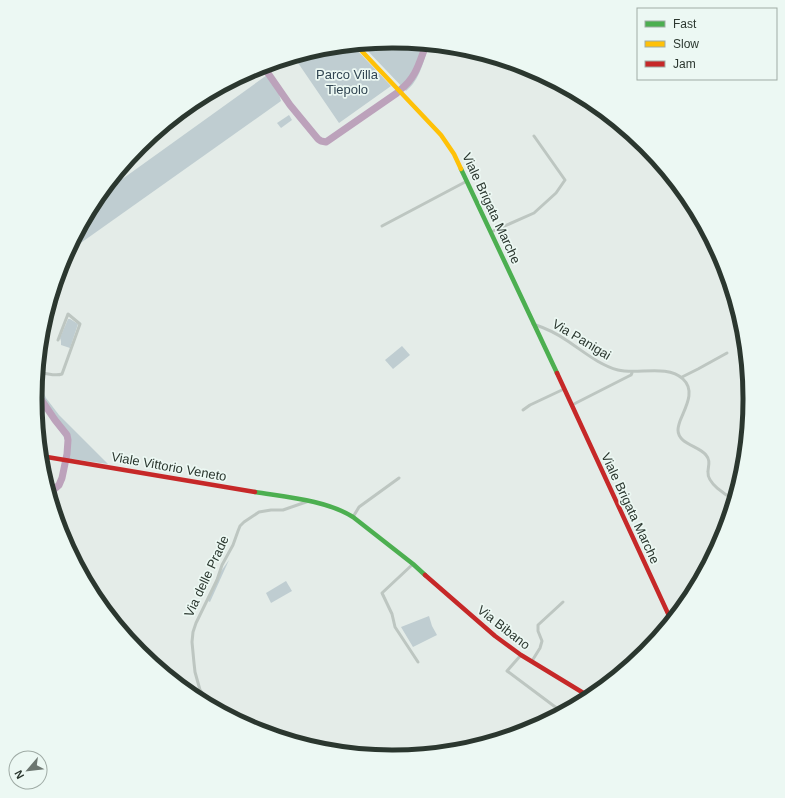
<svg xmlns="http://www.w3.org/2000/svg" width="785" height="798" font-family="Arial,sans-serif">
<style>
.green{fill:#bfcdd1}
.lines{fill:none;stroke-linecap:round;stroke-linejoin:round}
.river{stroke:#bca2bb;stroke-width:7}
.street{stroke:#bdc6c1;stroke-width:3}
.fast{stroke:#4caf50;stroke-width:4.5}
.slow{stroke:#ffc107;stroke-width:4.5}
.jam{stroke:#c62828;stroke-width:4.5}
.labels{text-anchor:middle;stroke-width:3.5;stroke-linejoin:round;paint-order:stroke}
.park-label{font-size:13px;fill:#314552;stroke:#ecf8f3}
.street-label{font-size:13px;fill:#2b372f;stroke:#ecf8f3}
.rim{fill:none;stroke:#2b372f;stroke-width:5}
</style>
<rect width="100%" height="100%" fill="#e4ece8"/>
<g class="green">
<path d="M393 42 429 45C423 62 420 80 406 91L364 47 366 44Z"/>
<path d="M349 46 348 49 353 46 391 86 339 123 294 57 323 48Z"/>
<path d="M267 75 279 94 281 101 68 252 95 200 100 195Z"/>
<path d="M289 115 292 120 281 128 277 123Z"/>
<path d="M68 319H70L78 324 70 348 61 345V341L60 338Z"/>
<path d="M402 346 410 355 393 369 385 360Z"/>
<path d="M39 382 46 398 59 415 108 464 64 458 66 444 64 437 35 396 37 383Z"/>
<path d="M229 560 210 602 208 601 217 577Z"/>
<path d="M286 581 292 591 271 603 266 593Z"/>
<path d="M429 616 432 626 437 635 413 647 401 627Z"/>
</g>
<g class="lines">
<g class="river">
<path d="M263 66 290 105 318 139 321 141 326 142 329 140 397 93"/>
<path d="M400 90C416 78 419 63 426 45"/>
<path d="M36 392 55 420 67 435 68 440 67 454 62 478 59 485 51 492V498"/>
</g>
<g class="street">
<path d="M382 226 467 181"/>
<path d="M491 232 534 213 556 193 565 180 534 136"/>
<path d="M533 324C545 328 556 333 566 340 583 351 599 365 618 370 637 375 667 364 683 379 696 391 685 408 680 421 679 424 678 427 678 430 678 444 699 446 706 455 711 461 708 466 708 472 707 483 725 495 734 499"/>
<path d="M38 373C46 372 54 377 62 374L80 324 68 314 58 340"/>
<path d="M682 377 698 369 727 353"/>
<path d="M572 405 631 375 632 373"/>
<path d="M523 410 530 405 564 389"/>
<path d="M353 517 359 507 399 478"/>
<path d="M413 564 382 593 392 614 395 627 418 662"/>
<path d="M521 655 507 671 562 712"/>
<path d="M532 661 540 648 542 641 538 631V625L563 602"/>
<path d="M212 706 200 690 195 672 194 663 192 642 193 632 196 623 217 580 222 565 233 545 238 531 240 526 244 522 259 512 271 510H283L309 501"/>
</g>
<g class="fast">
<path d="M461 169 557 373"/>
<path d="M255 492C286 497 326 500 353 517L413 564 425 575"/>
</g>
<path class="slow" d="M356 45 441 135 454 154 461 169"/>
<g class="jam">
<path d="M557 373 671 620"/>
<path d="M41 456 255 492"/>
<path d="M425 575 495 636 521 655 590 697"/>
</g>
</g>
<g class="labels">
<g class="park-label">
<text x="347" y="79">Parco Villa<tspan x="347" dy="15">Tiepolo</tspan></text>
</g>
<g class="street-label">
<text transform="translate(492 208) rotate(65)" y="5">Viale Brigata Marche</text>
<text transform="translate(582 339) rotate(31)" y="5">Via Panigai</text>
<text transform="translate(169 466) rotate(10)" y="5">Viale Vittorio Veneto</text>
<text transform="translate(631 508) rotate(65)" y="5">Viale Brigata Marche</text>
<text transform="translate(206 576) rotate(-65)" y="5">Via delle Prade</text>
<text transform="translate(504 627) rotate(38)" y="5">Via Bibano</text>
</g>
</g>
<path d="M0 0H785V798H0ZM392 48H393A350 350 0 0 1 743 398V400A350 350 0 0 1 393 750H392A350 350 0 0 1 42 400V398A350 350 0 0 1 392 48Z" fill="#ecf8f3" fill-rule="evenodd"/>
<path class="rim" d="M392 48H393A350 350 0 0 1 743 398V400A350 350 0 0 1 393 750H392A350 350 0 0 1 42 400V398A350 350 0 0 1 392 48Z"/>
<rect x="637" y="8" width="140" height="72" fill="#ecf8f3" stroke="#9faba5"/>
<rect x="645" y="21" width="20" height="6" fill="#4caf50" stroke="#9faba5"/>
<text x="673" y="28" font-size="12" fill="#2b372f">Fast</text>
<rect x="645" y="41" width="20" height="6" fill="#ffc107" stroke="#9faba5"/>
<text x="673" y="48" font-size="12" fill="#2b372f">Slow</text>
<rect x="645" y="61" width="20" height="6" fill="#c62828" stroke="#9faba5"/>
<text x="673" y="68" font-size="12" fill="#2b372f">Jam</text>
<g transform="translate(28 770) rotate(242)"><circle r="19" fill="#ecf8f3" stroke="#9faba5"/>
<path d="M0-3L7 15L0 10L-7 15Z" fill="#6c7670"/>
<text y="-6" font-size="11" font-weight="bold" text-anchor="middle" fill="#2b372f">N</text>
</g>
</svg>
